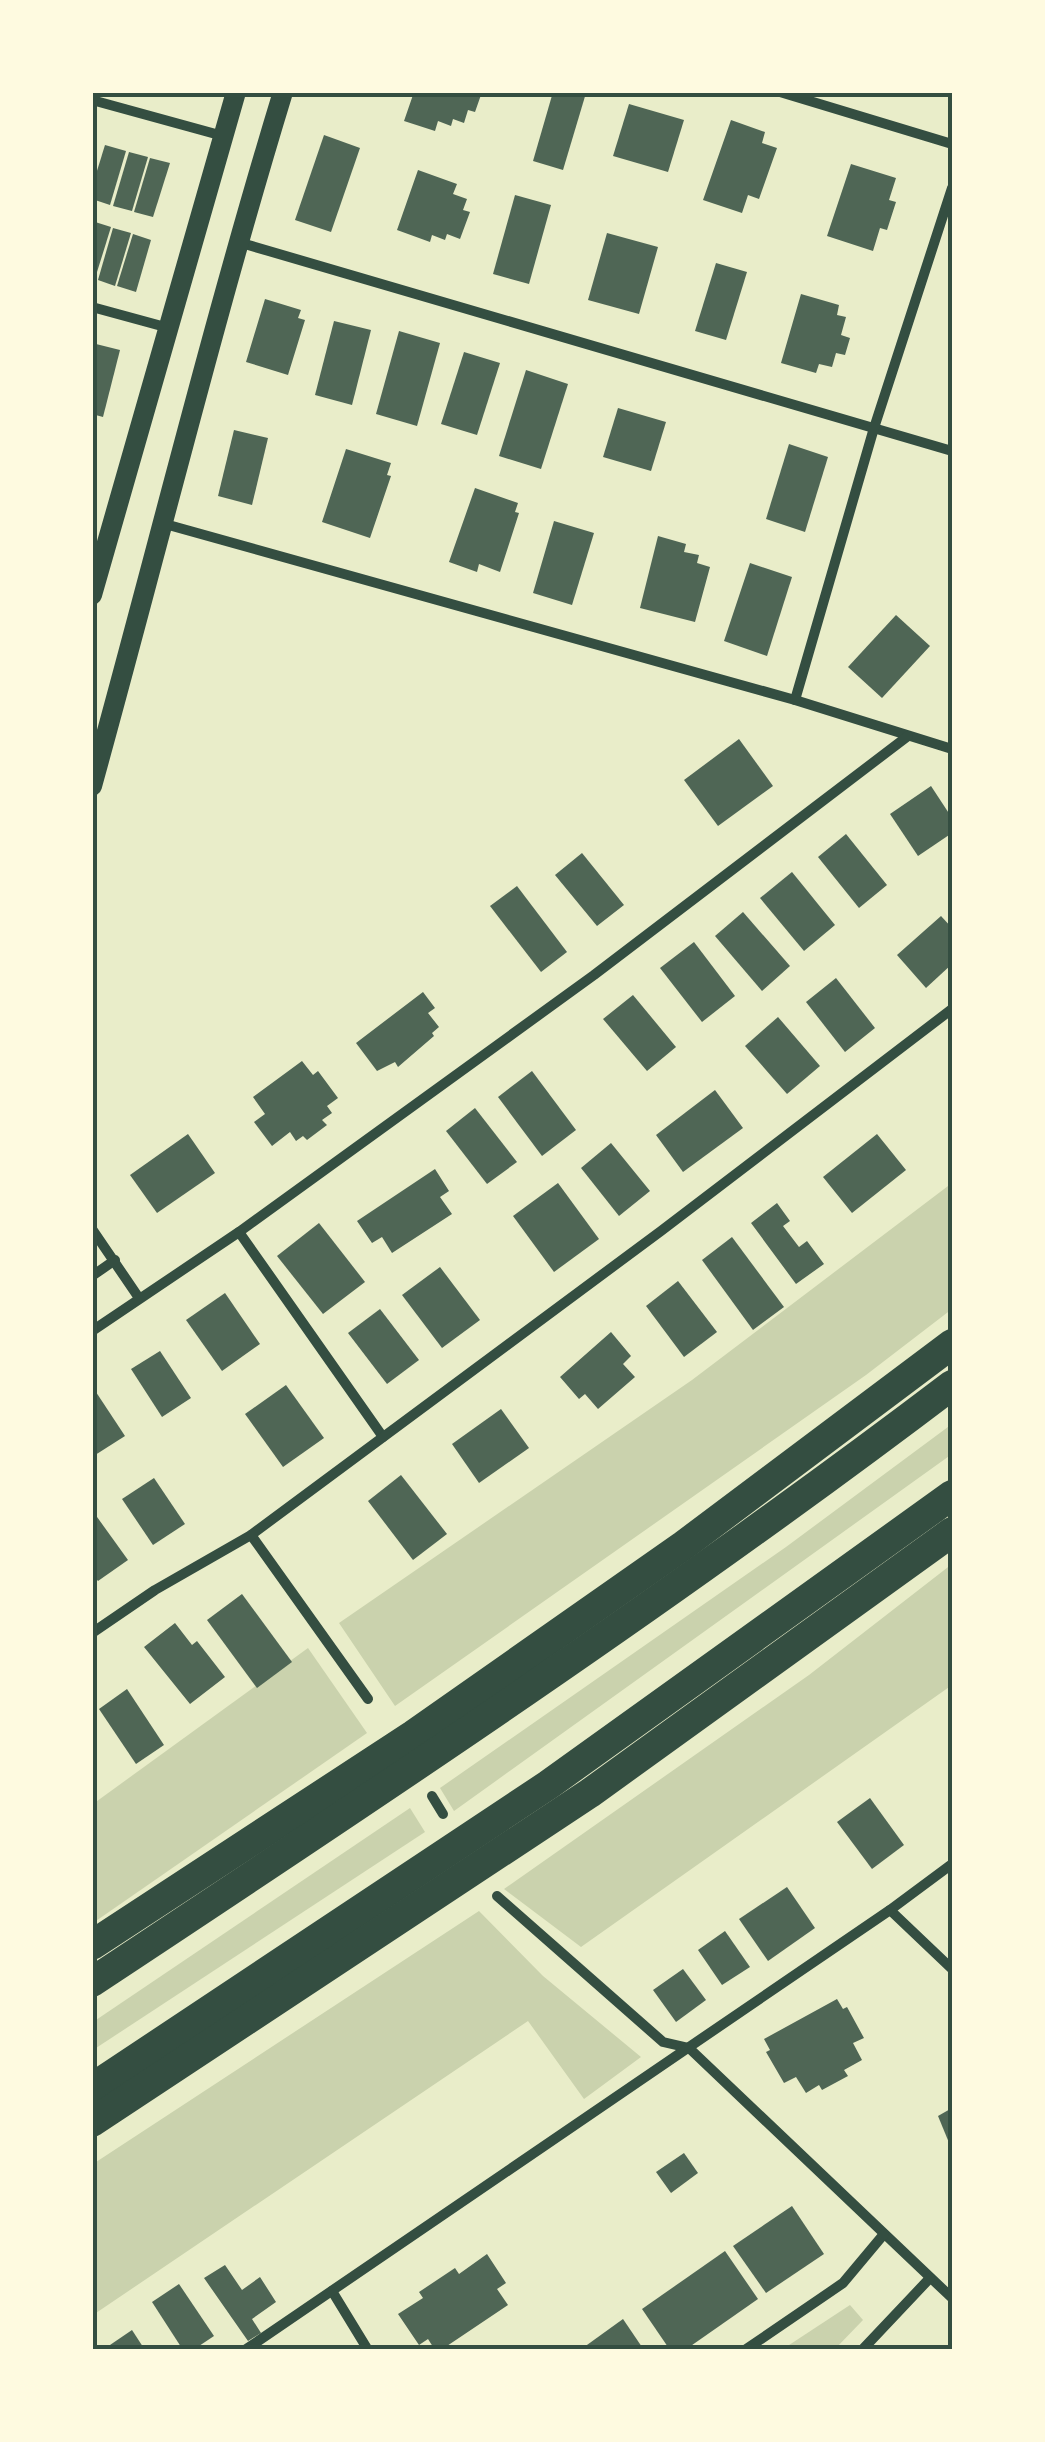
<svg xmlns="http://www.w3.org/2000/svg" width="1045" height="2442" font-family="Overpass,sans-serif">
<style>
.green{fill:#cad2ad}
.building{fill:#4f6655}
.lines{fill:none;stroke-linecap:round;stroke-linejoin:round}
.minor{stroke:#344e41;stroke-width:10}
.secondary{stroke:#344e41;stroke-width:20}
.motorway{stroke:#344e41;stroke-width:30}
.neatline{fill:none;stroke:#344e41;stroke-width:4}
</style>
<rect width="100%" height="100%" fill="#e9edc9"/>
<g class="green">
<path d="M952 1183V1309L866 1375 395 1706 339 1623 692 1380Z"/>
<path d="M952 1424V1454L454 1811 440 1788 786 1547Z"/>
<path d="M952 1564V1685L581 1947 504 1889 809 1675Z"/>
<path d="M308 1648 367 1733 93 1923V1804Z"/>
<path d="M410 1808 425 1832 93 2050V2022Z"/>
<path d="M479 1911 543 1976 641 2057 584 2099 528 2021 93 2315V2164Z"/>
<path d="M850 2305 863 2320 835 2349H783Z"/>
</g>
<g class="building">
<path d="M414 92H482L475 112 468 110 464 123 453 119 451 126 438 121 435 131 404 121Z"/>
<path d="M553 92 586 93 563 170 533 161Z"/>
<path d="M629 104 684 120 668 172 613 156Z"/>
<path d="M731 120 765 132 762 143 777 148 759 199 748 195 742 213 703 200Z"/>
<path d="M324 135 360 148 331 232 295 220Z"/>
<path d="M105 145 126 151 110 205 92 199V187Z"/>
<path d="M129 152 148 157 132 211 113 206Z"/>
<path d="M150 158 170 163 153 217 134 212Z"/>
<path d="M851 164 896 178 889 200 896 202 887 230 880 228 873 251 827 236Z"/>
<path d="M418 170 457 184 453 194 467 199 463 210 470 212 460 239 447 234 445 240 432 235 430 242 397 230Z"/>
<path d="M515 195 551 205 529 284 493 274Z"/>
<path d="M92 221 111 227 93 285H92Z"/>
<path d="M113 228 131 233 115 286 98 280Z"/>
<path d="M607 233 658 247 639 314 588 300Z"/>
<path d="M133 234 151 240 136 292 117 286Z"/>
<path d="M716 263 747 272 726 340 695 331Z"/>
<path d="M801 294 839 305 837 315 846 317 841 335 850 338 845 355 836 353 832 367 819 364 816 373 781 363Z"/>
<path d="M265 299 301 310 298 318 305 320 288 375 246 362Z"/>
<path d="M334 321 371 330 352 405 315 395Z"/>
<path d="M399 331 440 343 417 426 376 414Z"/>
<path d="M92 343 120 350 103 417 92 414Z"/>
<path d="M464 352 500 363 477 435 441 424Z"/>
<path d="M526 370 568 384 541 469 499 456Z"/>
<path d="M618 408 666 422 651 471 603 457Z"/>
<path d="M234 430 268 438 252 505 218 496Z"/>
<path d="M789 444 828 457 805 532 766 519Z"/>
<path d="M346 449 391 463 387 475 391 476 370 538 322 522Z"/>
<path d="M475 488 518 503 515 512 519 513 500 572 479 564 477 572 449 562Z"/>
<path d="M554 521 594 533 572 605 533 593Z"/>
<path d="M658 536 686 544 684 552 699 555 697 563 710 567 695 622 640 608Z"/>
<path d="M750 563 792 577 767 656 724 641Z"/>
<path d="M896 615 930 646 882 698 848 667Z"/>
<path d="M739 739 773 786 718 826 684 780Z"/>
<path d="M931 786 952 818V833L918 856 890 814Z"/>
<path d="M846 834 887 885 859 908 818 857Z"/>
<path d="M582 853 624 905 597 926 555 875Z"/>
<path d="M792 872 835 925 804 951 760 898Z"/>
<path d="M517 886 567 952 541 972 490 906Z"/>
<path d="M743 912 790 966 762 991 715 936Z"/>
<path d="M941 916 952 928V964L926 988 897 955Z"/>
<path d="M694 942 735 996 702 1022 660 968Z"/>
<path d="M836 978 875 1028 845 1052 806 1002Z"/>
<path d="M423 992 435 1008 428 1013 439 1027 432 1033 434 1036 398 1067 395 1062 377 1071 356 1043Z"/>
<path d="M633 995 676 1047 647 1071 603 1019Z"/>
<path d="M778 1017 820 1066 787 1094 745 1046Z"/>
<path d="M302 1061 313 1075 318 1071 338 1098 327 1106 332 1113 322 1120 327 1125 307 1140 303 1136 296 1141 290 1132 272 1146 254 1122 265 1114 253 1097Z"/>
<path d="M532 1071 576 1130 542 1156 498 1097Z"/>
<path d="M715 1090 743 1128 683 1172 656 1135Z"/>
<path d="M475 1108 517 1162 487 1184 446 1131Z"/>
<path d="M188 1134 215 1173 157 1213 130 1175Z"/>
<path d="M877 1134 906 1170 852 1213 823 1177Z"/>
<path d="M611 1143 650 1191 619 1216 581 1168Z"/>
<path d="M435 1169 449 1191 440 1197 452 1214 392 1253 382 1237 372 1243 357 1221Z"/>
<path d="M558 1183 599 1239 554 1272 513 1216Z"/>
<path d="M777 1203 790 1221 783 1226 799 1247 807 1241 824 1264 796 1284 751 1223Z"/>
<path d="M319 1223 365 1282 323 1314 277 1256Z"/>
<path d="M732 1237 784 1307 753 1330 702 1260Z"/>
<path d="M440 1267 480 1320 442 1348 402 1295Z"/>
<path d="M678 1281 717 1332 684 1357 646 1306Z"/>
<path d="M225 1293 260 1344 222 1371 186 1320Z"/>
<path d="M380 1309 419 1360 387 1384 348 1333Z"/>
<path d="M611 1332 631 1356 623 1364 635 1377 598 1409 585 1394 579 1399 560 1377Z"/>
<path d="M160 1351 191 1398 162 1417 131 1369Z"/>
<path d="M286 1385 324 1438 283 1467 245 1414Z"/>
<path d="M92 1386 125 1436 92 1457Z"/>
<path d="M501 1409 529 1448 479 1483 452 1444Z"/>
<path d="M401 1475 447 1534 413 1560 368 1501Z"/>
<path d="M154 1478 185 1524 153 1545 122 1499Z"/>
<path d="M92 1510 128 1560 98 1581 92 1574Z"/>
<path d="M242 1594 292 1662 257 1688 207 1620Z"/>
<path d="M175 1623 192 1645 197 1641 225 1677 190 1704 144 1647Z"/>
<path d="M127 1689 164 1745 136 1764 99 1709Z"/>
<path d="M870 1798 904 1845 872 1869 837 1822Z"/>
<path d="M787 1887 815 1928 768 1961 739 1919Z"/>
<path d="M725 1931 750 1967 722 1985 698 1950Z"/>
<path d="M683 1969 706 2000 676 2022 653 1990Z"/>
<path d="M837 1999 843 2009 847 2007 864 2038 853 2043 862 2060 844 2070 848 2076 822 2090 819 2085 806 2093 796 2077 784 2083 766 2052 770 2050 764 2039Z"/>
<path d="M952 2108V2150L938 2116Z"/>
<path d="M684 2153 698 2173 671 2193 656 2172Z"/>
<path d="M792 2206 824 2254 766 2293 733 2246Z"/>
<path d="M725 2251 758 2299 685 2350H670L642 2309Z"/>
<path d="M487 2254 506 2283 497 2289 508 2305 441 2350H435L428 2339 419 2345 398 2314 423 2298 419 2292 455 2268 459 2274Z"/>
<path d="M225 2265 242 2290 260 2277 276 2302 252 2319 261 2333 248 2341 204 2278Z"/>
<path d="M179 2284 214 2336 193 2350H183L152 2302Z"/>
<path d="M623 2319 644 2350H580Z"/>
<path d="M132 2330 145 2350H113L110 2345Z"/>
</g>
<g class="lines">
<g class="minor">
<path d="M780 92 952 144"/>
<path d="M92 100 223 136"/>
<path d="M238 242 952 451"/>
<path d="M92 307 169 328"/>
<path d="M165 524 795 700 952 749"/>
<path d="M795 700 874 428 952 188"/>
<path d="M92 1229 139 1298"/>
<path d="M239 1232 383 1437"/>
<path d="M92 1276 115 1260"/>
<path d="M92 1331 239 1232 594 975 908 736"/>
<path d="M251 1535 368 1699"/>
<path d="M92 1633 155 1590 251 1535 661 1231 952 1009"/>
<path d="M432 1796 443 1814"/>
<path d="M497 1896 663 2042 689 2048 952 2298"/>
<path d="M890 1910 952 1969"/>
<path d="M332 2291 368 2350"/>
<path d="M245 2350 890 1910 952 1864"/>
<path d="M745 2350 843 2283 884 2234"/>
<path d="M862 2350 930 2278"/>
</g>
<g class="secondary">
<path d="M92 595 236 92"/>
<path d="M92 786C156 555 213 321 283 92"/>
</g>
<g class="motorway">
<path d="M92 1945 413 1735 684 1545 952 1344"/>
<path d="M92 1982C384 1789 674 1596 952 1385"/>
<path d="M92 2088 548 1785 952 1495"/>
<path d="M92 2122 590 1793 952 1532"/>
</g>
</g>
<rect width="1045" height="2442" fill="none" stroke="#fefae0" stroke-width="190"/>
<rect x="95" y="95" width="855" height="2252" class="neatline"/>
</svg>
